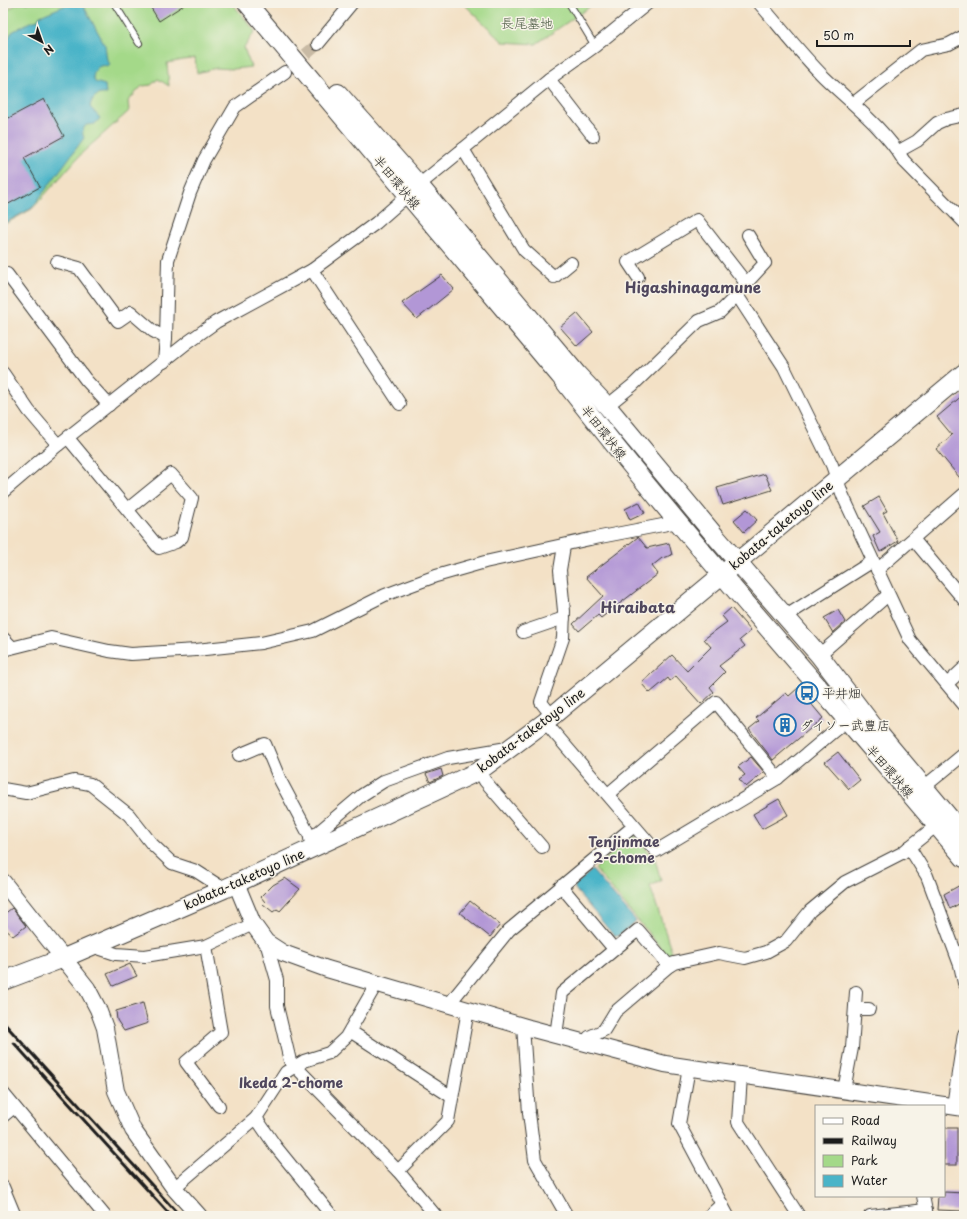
<svg xmlns="http://www.w3.org/2000/svg" width="967" height="1219" font-family="'Playpen Sans','Klee One',sans-serif">
<style>
.green{fill:#a4d989;stroke:#607a52}
.water{fill:#4ab4c8;stroke:#336872}
.building{fill:#b297d6}
.lines{fill:none;stroke-linecap:round;stroke-linejoin:round}
.minor-tunnel{stroke:#c8baa4;stroke-width:12;stroke-dasharray:12 6;stroke-linecap:butt}
.service-casing{stroke:#3c3a36;stroke-width:8}
.minor-casing{stroke:#3c3a36;stroke-width:14}
.tertiary-casing{stroke:#3c3a36;stroke-width:18}
.secondary-casing{stroke:#3c3a36;stroke-width:20}
.service{stroke:#fff;stroke-width:6}
.minor{stroke:#fff;stroke-width:12}
.tertiary{stroke:#fff;stroke-width:16}
.secondary{stroke:#fff;stroke-width:18}
.rail{stroke:#1c1c1c;stroke-width:3}
.labels{text-anchor:middle;stroke-width:3;stroke-linejoin:round;paint-order:stroke}
.park-label{font-size:13px;fill:#45553d;stroke:#f7f3e8}
.street-label{font-size:13px;fill:#1c1c1c;stroke:#f7f3e8}
.poi-label{font-size:13px;fill:#1c1c1c;stroke:#f7f3e8;text-anchor:start}
.neighbourhood-label{font-size:14px;font-weight:bold;fill:#50475d;stroke:#f7f3e8}
.quarter-label{font-size:15px;font-weight:bold;fill:#50475d;stroke:#f7f3e8}
</style>
<rect width="100%" height="100%" fill="#f7f3e8"/>
<filter id="ink" filterUnits="userSpaceOnUse"><feTurbulence type="fractalNoise" baseFrequency=".025" numOctaves="2"/><feDisplacementMap in="SourceGraphic" scale="8" xChannelSelector="R" yChannelSelector="G"/><feConvolveMatrix kernelMatrix="1 2 1 2 8 2 1 2 1" color-interpolation-filters="sRGB"/></filter>
<filter id="wash" filterUnits="userSpaceOnUse"><feTurbulence type="fractalNoise" baseFrequency=".012" numOctaves="4" result="noise"/><feDisplacementMap in="SourceGraphic" scale="16" xChannelSelector="R" yChannelSelector="G"/><feGaussianBlur stdDeviation="0.9" result="paint"/><feColorMatrix in="noise" values="0 0 0 0 0 0 0 0 0 0 0 0 0 0 0 0 0 1.4 0 .05"/><feComposite in="paint" operator="in"/></filter>
<g filter="url(#wash)">
<rect width="100%" height="100%" fill="#f3e1c6"/>
<g class="green">
<path d="M19 3H232L255 31 244 48 251 67 234 69 216 68 197 73 195 58 167 63 169 86 158 79 151 85 142 86 128 101 129 111 83 152 32 209 3 225V12Z"/>
<path d="M463 3H595L536 44 503 42Z"/>
<path d="M635 836 655 859 661 881 650 886 674 958 670 959 595 869 630 837Z"/>
</g>
<g class="water">
<path d="M71 3 83 5 105 45 107 60 110 64 108 66C99 64 95 68 93 77L95 82 105 85 106 94C97 93 92 97 90 107L100 118 95 124 86 125C82 130 82 133 84 138L32 208 3 224V47L12 32 30 22 38 20 40 16Z"/>
<path d="M592 870 636 921 618 936H614L575 889V885Z"/>
</g>
<g id="blocks">
<g class="building">
<path d="M148 3H187L159 21Z"/>
<path d="M44 99 64 136 24 158 40 187 3 207V121Z"/>
<path d="M442 275 454 289 417 319 402 303Z"/>
<path d="M577 313 593 332 577 346 560 327Z"/>
<path d="M964 394V483L936 449 952 435 937 417Z"/>
<path d="M765 474 772 490 723 505 717 488Z"/>
<path d="M879 497 887 511 883 513 898 541 880 552 873 536 880 532 864 506Z"/>
<path d="M639 502 645 513 630 520 625 509Z"/>
<path d="M747 509 757 520 744 532 734 520Z"/>
<path d="M638 537 647 548 669 543 672 555 662 558 652 566 658 574 601 618 598 615 579 631 573 624 603 596 586 577Z"/>
<path d="M731 608 751 631 740 640 745 646 719 666 725 672 710 687 714 692 701 704 676 676 670 681 668 678 650 693 641 683 672 655 687 671 711 647 704 639 727 622 722 616Z"/>
<path d="M838 610 845 622 833 633 824 618Z"/>
<path d="M798 688 823 718 773 760 749 729 759 721 756 718 786 693 789 696Z"/>
<path d="M838 752 860 780 849 789 825 762Z"/>
<path d="M751 757 764 772 746 787 739 779 745 775 738 767Z"/>
<path d="M441 769 443 776 430 782 426 774Z"/>
<path d="M779 799 788 815 762 829 753 814Z"/>
<path d="M285 878 300 889 280 911 277 909 273 912 263 904 265 902 261 897 273 885Z"/>
<path d="M964 883V901L950 909 944 894Z"/>
<path d="M470 901 500 925 490 937 460 913Z"/>
<path d="M12 908 26 926 13 936 3 927V915Z"/>
<path d="M130 964 137 976 113 986 107 974Z"/>
<path d="M143 1003 148 1023 124 1031 117 1020 116 1011Z"/>
<rect x="944" y="1128" width="13" height="37"/>
<path d="M944 1192 964 1193V1211L937 1210 938 1196H944Z"/>
</g>
</g>
</g>
<g filter="url(#ink)">
<use href="#blocks" fill-opacity="0" stroke="#3c3a36" stroke-width="1"/>
<g class="lines">
<path class="minor-tunnel" d="M292 66 318 44"/>
<g class="service-casing">
<g id="service">
<path d="M114 3 139 43"/>
<path d="M569 3 595 46"/>
</g>
</g>
<g class="minor-casing">
<g id="minor">
<path d="M759 3C781 28 801 54 824 77 851 103 884 128 904 161L964 222"/>
<path d="M318 44 352 3"/>
<path d="M549 79 593 136"/>
<path d="M854 103 921 50 949 44 964 36"/>
<path d="M463 149 524 250 554 277 571 263"/>
<path d="M899 151 917 141 937 123 946 119 964 115"/>
<path d="M419 185 549 79 595 46 648 3"/>
<path d="M57 262 79 268 118 321 131 312 153 331 166 338"/>
<path d="M312 270 400 404"/>
<path d="M7 274 86 380 109 405"/>
<path d="M638 277 628 262 697 220 746 283"/>
<path d="M741 289 765 263 748 235"/>
<path d="M164 362 166 338 168 260 190 193 204 160 235 107 285 72"/>
<path d="M3 373 29 411 58 445"/>
<path d="M607 406 633 385 699 321 720 312 737 295 784 367 832 465 843 496 910 640 964 705"/>
<path d="M68 438 159 548 176 542 182 537 192 498 171 474 128 509"/>
<path d="M3 492 58 445 188 342 216 322 312 270 376 223 408 195"/>
<path d="M914 540 964 600"/>
<path d="M877 570 964 494"/>
<path d="M786 616 873 561"/>
<path d="M523 632 564 618"/>
<path d="M3 638 12 647"/>
<path d="M3 650 51 638 109 651 131 654 196 650 261 643 313 631 385 595 436 576 485 562 590 539 678 522"/>
<path d="M819 655 888 595"/>
<path d="M947 684 964 668"/>
<path d="M552 716 541 702 563 638 564 611 560 570 564 546"/>
<path d="M545 722 656 851 778 778 847 720"/>
<path d="M239 755 265 744 280 780 314 844"/>
<path d="M479 771 485 781 542 847"/>
<path d="M924 787 964 754"/>
<path d="M3 789 26 793 74 781 90 784 129 815 151 843 172 863 196 871 224 889"/>
<path d="M608 794 716 702 778 778"/>
<path d="M310 839 362 795 384 781 448 758 507 748"/>
<path d="M909 847 927 876 960 965 964 983"/>
<path d="M561 886 614 949"/>
<path d="M266 942 277 980V1006L290 1061 398 1171 436 1216"/>
<path d="M92 946 116 954 145 956 206 946 253 924"/>
<path d="M206 946 221 1032 186 1062 219 1106"/>
<path d="M449 1004 509 930 634 826"/>
<path d="M856 1009H869"/>
<path d="M523 1026 529 1113 535 1160 567 1216"/>
<path d="M350 1031 452 1097"/>
<path d="M556 1035 562 993 638 930 669 966"/>
<path d="M586 1044 589 1037 604 1030 615 1012 669 966 674 963 719 953 745 958 766 952 786 941 810 911 845 882 902 853 937 825"/>
<path d="M689 1068 679 1124 728 1216"/>
<path d="M741 1076 738 1122 799 1216"/>
<path d="M844 1090 852 1048 856 992"/>
<path d="M3 1093 105 1216"/>
<path d="M953 1106 964 1034"/>
<path d="M3 1116 14 1107"/>
<path d="M256 1118 276 1147 332 1216"/>
<path d="M398 1171 448 1121 468 1010"/>
<path d="M3 1187 15 1216"/>
<path d="M174 1188 256 1118 286 1072 304 1061 329 1053 346 1037 377 983"/>
<path d="M923 1196 927 1216"/>
<path d="M709 1216 722 1204"/>
<path d="M870 1216 926 1210"/>
</g>
</g>
<g class="tertiary-casing">
<g id="tertiary">
<path d="M3 882 87 988 98 1009 105 1028 116 1091 133 1130 174 1188 199 1216"/>
<path d="M236 883 253 924 266 942 283 953 327 969 529 1028 665 1064 964 1108"/>
</g>
</g>
<g class="secondary-casing">
<g id="secondary">
<path d="M247 3 560 376C688 542 830 697 964 858"/>
<path d="M338 93 419 185 577 374 607 406 716 537 819 655 877 731 964 835"/>
<path d="M3 981 64 958 224 889 479 771 545 722 964 373"/>
</g>
</g>
<use href="#service" class="service"/>
<use href="#minor" class="minor"/>
<use href="#tertiary" class="tertiary"/>
<use href="#secondary" class="secondary"/>
<g class="rail">
<path d="M3 1022 180 1216"/>
<path d="M14 1043 171 1216"/>
</g>
</g>
</g>
<defs>
<g id="bus-ring" transform="scale(1.15)"><circle r="9.5" fill="#f7f3e8" stroke="#1f6fb2" stroke-width="1.5"/><path d="M-5-6H5V4H4V6H2V4H-2V6H-4V4H-5ZM-3.5-4V0h7V-4ZM-3.5 1.2v1.5H-2V1.2ZM2 1.2v1.5H3.5V1.2Z" fill="#1f6fb2"/></g>
<g id="building-ring" transform="scale(1.15)"><circle r="9.5" fill="#f7f3e8" stroke="#1f6fb2" stroke-width="1.5"/><path d="M-4-6H4V6H1V3H-1V6H-4ZM-2.5-4.3h1.7v1.8h-1.7ZM.8-4.3h1.7v1.8H.8ZM-2.5-1h1.7V.8h-1.7ZM.8-1h1.7V.8H.8Z" fill="#1f6fb2"/></g>
</defs>
<g fill-rule="evenodd">
<use href="#bus-ring" x="807" y="693"/>
<use href="#building-ring" x="785" y="725"/>
</g>
<g class="labels">
<g class="park-label">
<text x="527" y="28">長尾墓地</text>
</g>
<g class="street-label">
<text transform="translate(397 182) rotate(50)" y="5">半田環状線</text>
<text transform="translate(604 432) rotate(52)" y="5">半田環状線</text>
<text transform="translate(781 525) rotate(-40)" y="5">kobata-taketoyo line</text>
<text transform="translate(531 730) rotate(-37)" y="5">kobata-taketoyo line</text>
<text transform="translate(890 771) rotate(49)" y="5">半田環状線</text>
<text transform="translate(244 879) rotate(-24)" y="5">kobata-taketoyo line</text>
</g>
<g class="poi-label">
<text x="822" y="698">平井畑</text>
<text x="800" y="730">ダイソー武豊店</text>
</g>
<g class="neighbourhood-label">
<text x="624" y="847">Tenjinmae<tspan x="624" dy="16">2-chome</tspan></text>
<text x="291" y="1088">Ikeda 2-chome</text>
</g>
<g class="quarter-label">
<text x="693" y="293">Higashinagamune</text>
<text x="638" y="613">Hiraibata</text>
</g>
</g>
<rect width="967" height="1219" fill="none" stroke="#f7f3e8" stroke-width="16"/>
<rect x="815" y="1105" width="130" height="92" fill="#f7f3e8" stroke="#9f9d96"/>
<rect x="823" y="1118" width="20" height="6" fill="#ffffff" stroke="#9f9d96"/>
<text x="851" y="1125" font-size="12" fill="#1c1c1c">Road</text>
<rect x="823" y="1138" width="20" height="6" fill="#1c1c1c" stroke="#9f9d96"/>
<text x="851" y="1145" font-size="12" fill="#1c1c1c">Railway</text>
<rect x="823" y="1155" width="20" height="12" fill="#a4d989" stroke="#9f9d96"/>
<text x="851" y="1165" font-size="12" fill="#1c1c1c">Park</text>
<rect x="823" y="1175" width="20" height="12" fill="#4ab4c8" stroke="#9f9d96"/>
<text x="851" y="1185" font-size="12" fill="#1c1c1c">Water</text>
<g transform="translate(42 42) rotate(139)" stroke="#f7f3e8" stroke-width="3" paint-order="stroke">
<path d="M0-3L7 15L0 10L-7 15Z" fill="#1c1c1c"/>
<text y="-6" font-size="11" font-weight="bold" text-anchor="middle" fill="#1c1c1c">N</text>
</g>
<path d="M817 40v6h93v-6" fill="none" stroke="#1c1c1c" stroke-width="2"/>
<text x="823" y="40" font-size="12" fill="#1c1c1c" stroke="#f7f3e8" stroke-width="3" paint-order="stroke">50 m</text>
</svg>
